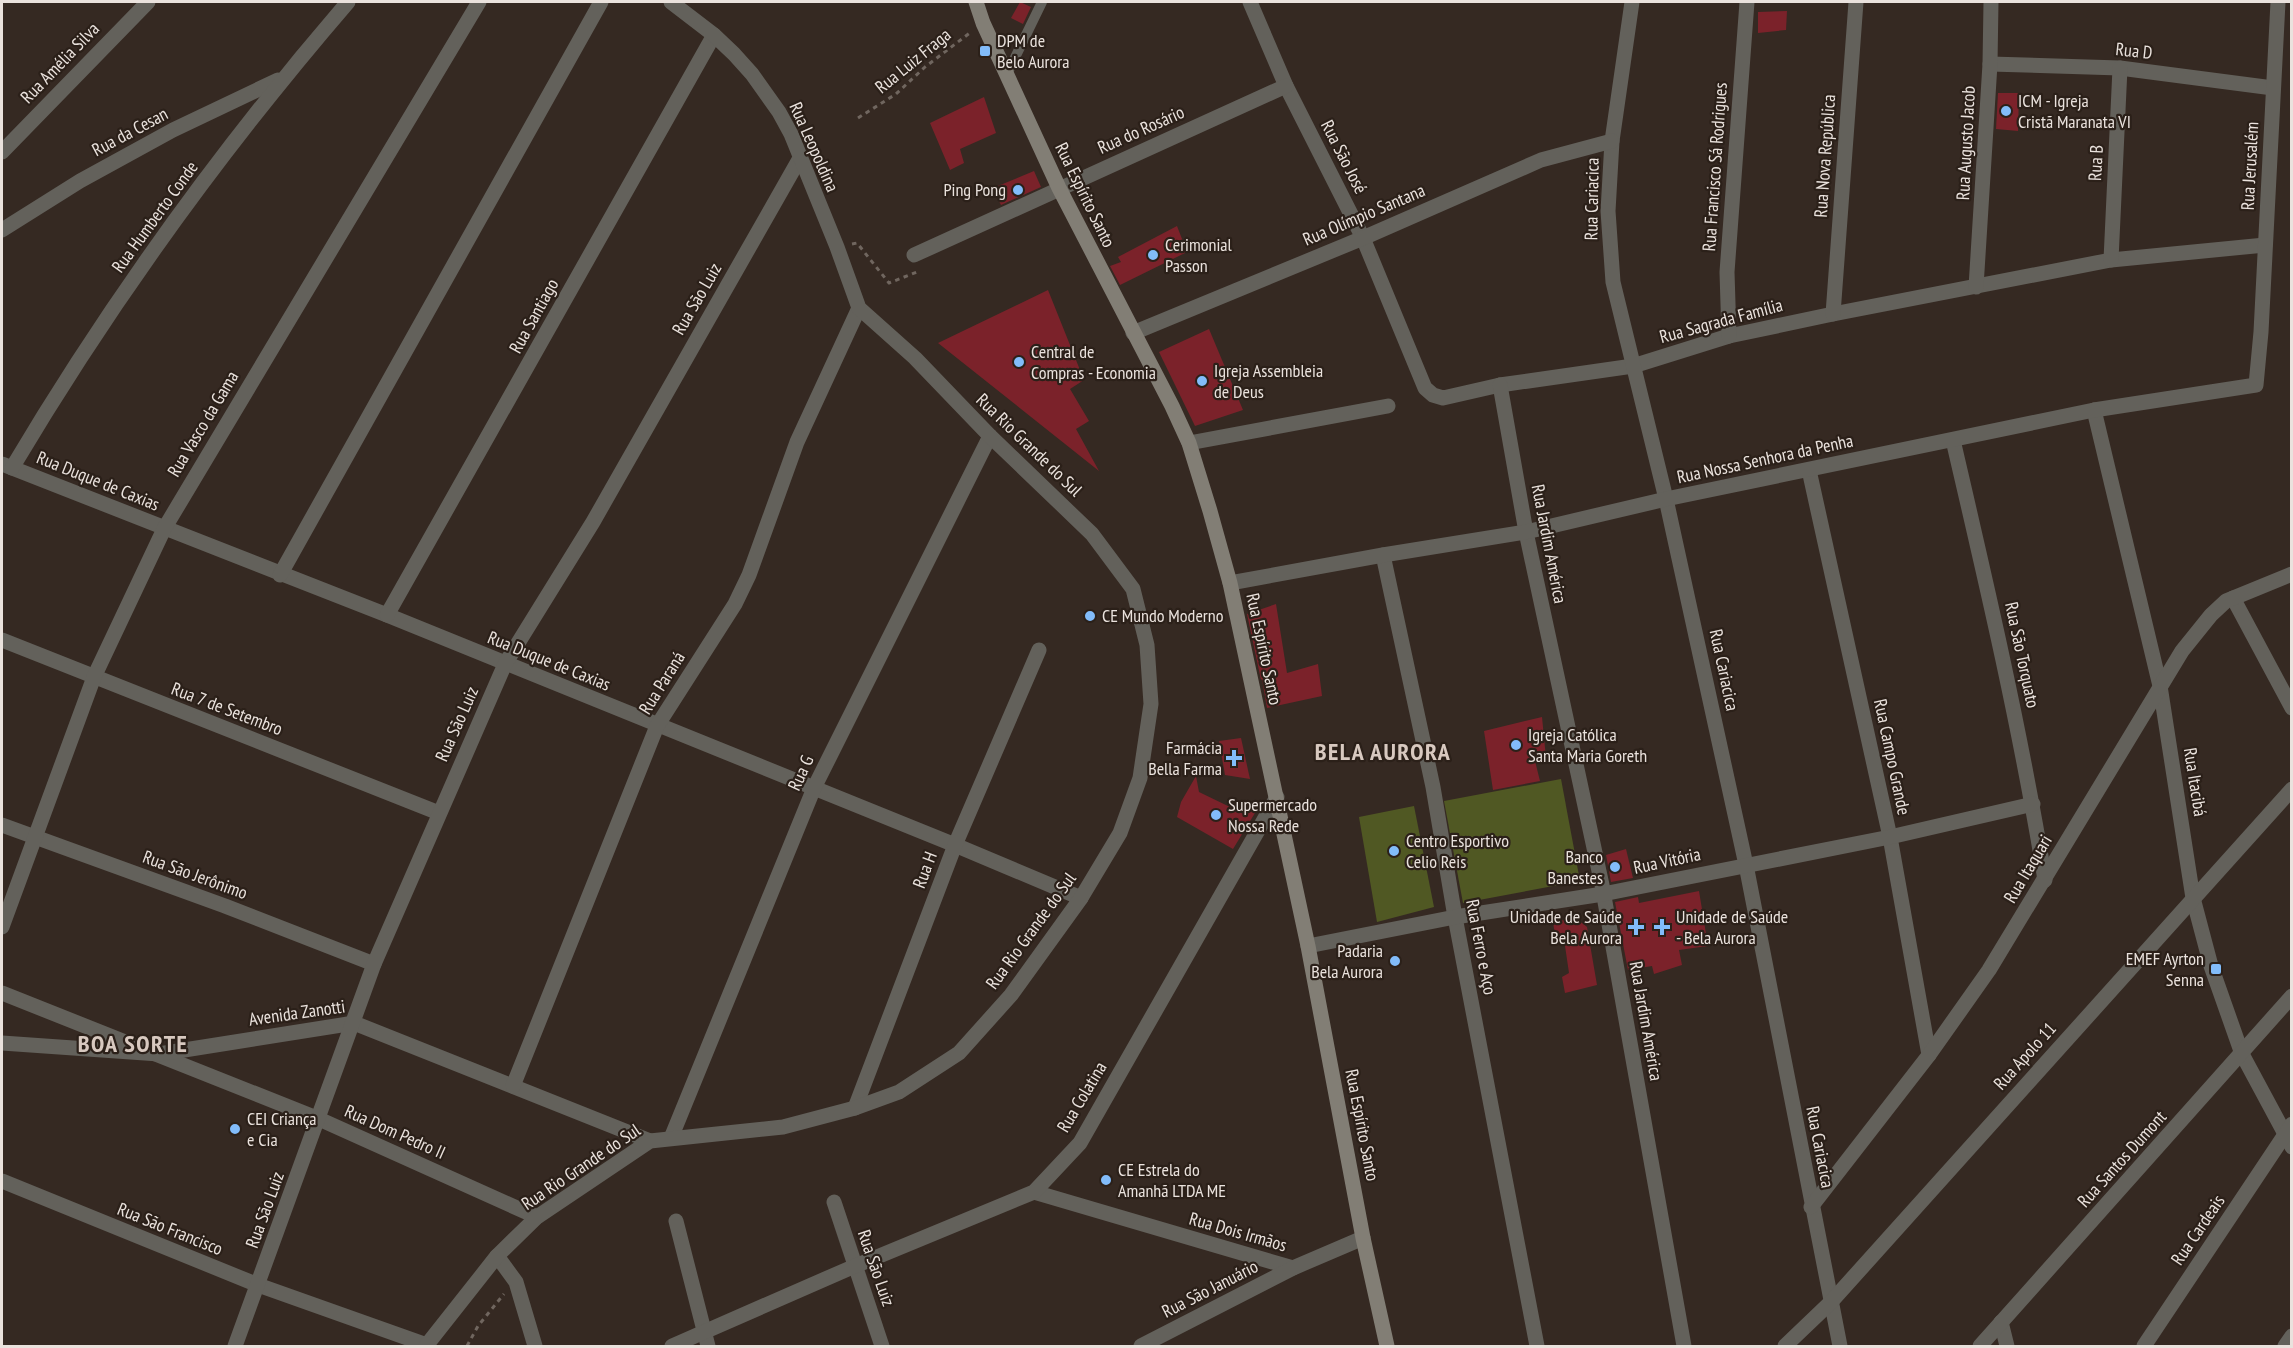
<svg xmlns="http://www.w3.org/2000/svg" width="2293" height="1348" font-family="'PT Sans Narrow',sans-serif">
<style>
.green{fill:#505823}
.building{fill:#7b222a}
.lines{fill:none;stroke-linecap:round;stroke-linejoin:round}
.path{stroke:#70665f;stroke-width:3;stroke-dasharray:4.5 4.5;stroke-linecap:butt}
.lane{stroke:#63615b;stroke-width:10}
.street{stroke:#63615b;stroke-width:15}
.secondary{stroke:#827e75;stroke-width:15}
.poi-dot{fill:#82bcfa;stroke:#2b2019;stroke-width:2}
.labels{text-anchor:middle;stroke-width:4.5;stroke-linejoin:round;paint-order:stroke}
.poi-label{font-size:18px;fill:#eae2dd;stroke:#2b2019;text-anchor:start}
.street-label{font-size:18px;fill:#eae2dd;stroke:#2b2019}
.district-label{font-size:24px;font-weight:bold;letter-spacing:1.5px;fill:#d8c9c0;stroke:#2b2019}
</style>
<rect width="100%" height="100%" fill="#352922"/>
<g class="green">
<path d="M1561 779 1580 881 1463 903 1444 801Z"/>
<path d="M1414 806 1434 907 1377 922 1359 817Z"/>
</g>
<g class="building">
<path d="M1020 2 1031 7 1023 24 1011 18Z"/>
<path d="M1787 11 1786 30 1758 33V12Z"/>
<path d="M1998 93H2019L2018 131 1996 129Z"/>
<path d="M984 97 996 133 960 149 964 163 950 170 930 123Z"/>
<path d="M1034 171 1041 187 1001 205 993 188Z"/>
<path d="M1177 226 1187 252 1120 285 1110 266 1121 262 1118 257Z"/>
<path d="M1048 290 1084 380 1070 389 1089 421 1076 429 1099 471 938 343Z"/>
<path d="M1209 329 1243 410 1195 426 1159 352Z"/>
<path d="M1276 604 1287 673 1318 664 1322 696 1267 708 1262 679 1261 680 1247 614Z"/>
<path d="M1542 717 1546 758 1535 761 1540 781 1493 790 1484 731Z"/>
<path d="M1241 738 1250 779 1225 775 1219 741Z"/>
<path d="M1196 776 1199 792 1230 807 1229 800 1255 813 1233 849 1177 817 1181 802Z"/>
<path d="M1626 849 1633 878 1611 882 1606 855Z"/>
<path d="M1699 891 1708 946 1679 950 1682 965 1654 974 1652 966 1628 970 1615 902 1638 897 1639 903Z"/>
<path d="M1576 918 1587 927 1597 985 1565 993 1562 977 1569 973 1564 939 1556 941 1553 922Z"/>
</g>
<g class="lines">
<g class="path">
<path d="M858 118 896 94 925 67 971 32"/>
<path d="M852 244 857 243 889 283 917 272"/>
<path d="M467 1346 478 1326 504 1294"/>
</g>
<path class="lane" d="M1007 74 1042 2"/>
<g class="street">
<path d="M1250 2 1286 86 1363 238 1425 388 1433 395 1443 398 1500 385 1633 366 1729 336 1833 314 2111 260 2265 245"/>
<path d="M1632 2 1612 141 1608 211 1613 282 1666 499 1746 865 1840 1346"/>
<path d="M1990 64 2120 68 2273 88"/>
<path d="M2 152 148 2"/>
<path d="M2 230 80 181 173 130 278 80"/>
<path d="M914 255 1286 86"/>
<path d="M2111 260 2120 68"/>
<path d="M1976 287 1990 64 1991 2"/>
<path d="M1833 314 1856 2"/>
<path d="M1133 333 1363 238 1541 160 1612 141"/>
<path d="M1729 336 1727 272 1747 2"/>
<path d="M1500 385 1526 532 1602 885 1684 1346"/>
<path d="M2094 410 2160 686 2193 898 2211 966 2242 1054 2292 1147"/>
<path d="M1953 440C1987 586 2021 732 2045 880"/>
<path d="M1189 443 1388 406"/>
<path d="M2 464 387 615 955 845 1081 898"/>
<path d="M12 468C110 303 223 147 348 2"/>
<path d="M1809 470 1890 837 1929 1055"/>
<path d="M1383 555 1433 787 1455 917 1537 1346"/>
<path d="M280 575 601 2"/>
<path d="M1230 583 1383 555 1526 532 1666 499 2094 410 2256 385 2261 332 2278 2"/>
<path d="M2233 598 2292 708"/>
<path d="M387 615 714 35"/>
<path d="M2 640 439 813"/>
<path d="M2 825 225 906 374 964"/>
<path d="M2 927 94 677 164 529 479 2"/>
<path d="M1308 946 1455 917 1603 894 1890 837 2033 804"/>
<path d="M2 993 319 1119 537 1217"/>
<path d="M2 1043 159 1054 354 1023 650 1141"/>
<path d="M513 1086 657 726 735 604 749 575 797 442 859 308"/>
<path d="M855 1108 955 845 1039 650"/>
<path d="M671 1138 814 788 990 436"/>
<path d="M2 1181 258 1285 427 1345"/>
<path d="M1034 1192 1293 1268"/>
<path d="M834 1202 882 1346"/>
<path d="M1811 1207 1929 1055 1989 970 2182 651 2211 615 2226 601 2292 574"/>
<path d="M676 1221 708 1346"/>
<path d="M497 1256 516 1282 535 1346"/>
<path d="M2001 1322 2007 1346"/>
<path d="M235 1346 374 964 505 664 593 522 800 158"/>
<path d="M426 1346 497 1256 537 1217 650 1141 783 1127 855 1108 899 1092 959 1053 1011 995 1081 898 1120 833 1140 778 1151 704 1147 645 1133 589 1092 534 990 436 915 358 859 308 837 247 791 134 779 112 752 74 734 54 714 35 671 2"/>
<path d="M672 1346 855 1266 1034 1192 1080 1143 1277 797"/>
<path d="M1141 1346 1293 1268 1363 1238"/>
<path d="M1785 1346 1831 1302 2292 789"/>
<path d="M1980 1346 2292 996"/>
<path d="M2144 1346 2292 1124"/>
<path d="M2285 1346 2292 1336"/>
</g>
<path class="secondary" d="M976 2 983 23 1059 188 1172 406 1189 443 1210 511 1230 583 1308 946 1363 1238 1387 1346"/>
</g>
<g class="poi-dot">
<rect x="979" y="45" width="12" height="12" rx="3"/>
<circle cx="2006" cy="111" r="6"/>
<circle cx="1018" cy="190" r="6"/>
<circle cx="1153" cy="255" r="6"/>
<circle cx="1019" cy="362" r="6"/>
<circle cx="1202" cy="381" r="6"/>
<circle cx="1090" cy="616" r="6"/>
<circle cx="1516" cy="745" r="6"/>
<path d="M1231 749h6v6h6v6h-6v6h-6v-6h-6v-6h6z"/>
<circle cx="1216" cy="815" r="6"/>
<circle cx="1394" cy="851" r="6"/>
<circle cx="1615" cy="867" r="6"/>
<path d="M1633 918h6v6h6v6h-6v6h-6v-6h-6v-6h6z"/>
<path d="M1659 918h6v6h6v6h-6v6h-6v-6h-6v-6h6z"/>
<circle cx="1395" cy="961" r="6"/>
<rect x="2210" y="963" width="12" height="12" rx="3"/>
<circle cx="235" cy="1129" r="6"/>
<circle cx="1106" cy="1180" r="6"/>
</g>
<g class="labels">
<g class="poi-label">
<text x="997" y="47">DPM de<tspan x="997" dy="21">Belo Aurora</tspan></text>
<text x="2018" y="107">ICM - Igreja<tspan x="2018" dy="21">Cristã Maranata VI</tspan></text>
<text x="1006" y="196" text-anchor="end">Ping Pong</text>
<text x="1165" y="251">Cerimonial<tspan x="1165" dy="21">Passon</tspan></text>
<text x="1031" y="358">Central de<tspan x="1031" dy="21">Compras - Economia</tspan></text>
<text x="1214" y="377">Igreja Assembleia<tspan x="1214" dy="21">de Deus</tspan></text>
<text x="1102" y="622">CE Mundo Moderno</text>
<text x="1528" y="741">Igreja Católica<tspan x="1528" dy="21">Santa Maria Goreth</tspan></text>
<text x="1222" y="754" text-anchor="end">Farmácia<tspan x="1222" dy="21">Bella Farma</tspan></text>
<text x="1228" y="811">Supermercado<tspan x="1228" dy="21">Nossa Rede</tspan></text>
<text x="1406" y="847">Centro Esportivo<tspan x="1406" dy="21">Celio Reis</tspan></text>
<text x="1603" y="863" text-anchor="end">Banco<tspan x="1603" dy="21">Banestes</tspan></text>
<text x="1622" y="923" text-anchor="end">Unidade de Saúde<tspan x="1622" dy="21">Bela Aurora</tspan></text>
<text x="1676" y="923">Unidade de Saúde<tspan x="1676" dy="21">- Bela Aurora</tspan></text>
<text x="1383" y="957" text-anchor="end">Padaria<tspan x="1383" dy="21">Bela Aurora</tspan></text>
<text x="2204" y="965" text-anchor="end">EMEF Ayrton<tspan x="2204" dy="21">Senna</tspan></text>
<text x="247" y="1125">CEI Criança<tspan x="247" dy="21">e Cia</tspan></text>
<text x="1118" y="1176">CE Estrela do<tspan x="1118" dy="21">Amanhã LTDA ME</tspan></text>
</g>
<g class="street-label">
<text transform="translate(2134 51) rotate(6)" y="6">Rua D</text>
<text transform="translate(913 61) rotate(-39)" y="6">Rua Luiz Fraga</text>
<text transform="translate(60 63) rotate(-46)" y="6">Rua Amélia Silva</text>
<text transform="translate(1141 130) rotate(-24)" y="6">Rua do Rosário</text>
<text transform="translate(130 132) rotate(-28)" y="6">Rua da Cesan</text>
<text transform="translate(1966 143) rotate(-87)" y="6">Rua Augusto Jacob</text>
<text transform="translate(814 147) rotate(66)" y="6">Rua Leopoldina</text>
<text transform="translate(1825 156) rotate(-86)" y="6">Rua Nova República</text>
<text transform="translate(1344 157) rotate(63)" y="6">Rua São José</text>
<text transform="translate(2096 163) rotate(-87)" y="6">Rua B</text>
<text transform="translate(2250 166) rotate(-87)" y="6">Rua Jerusalém</text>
<text transform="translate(1715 167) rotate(-86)" y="6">Rua Francisco Sá Rodrigues</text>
<text transform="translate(1085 195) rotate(64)" y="6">Rua Espírito Santo</text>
<text transform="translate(1592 199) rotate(-89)" y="6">Rua Cariacica</text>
<text transform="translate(1364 215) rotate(-23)" y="6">Rua Olímpio Santana</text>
<text transform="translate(155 217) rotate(-54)" y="6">Rua Humberto Conde</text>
<text transform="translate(697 299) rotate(-60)" y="6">Rua São Luiz</text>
<text transform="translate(534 316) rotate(-61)" y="6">Rua Santiago</text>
<text transform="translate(1721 321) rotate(-15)" y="6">Rua Sagrada Família</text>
<text transform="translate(203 424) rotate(-59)" y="6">Rua Vasco da Gama</text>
<text transform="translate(1029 445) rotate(44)" y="6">Rua Rio Grande do Sul</text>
<text transform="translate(1765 459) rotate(-12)" y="6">Rua Nossa Senhora da Penha</text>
<text transform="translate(98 481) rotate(22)" y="6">Rua Duque de Caxias</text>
<text transform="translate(1549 544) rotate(79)" y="6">Rua Jardim América</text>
<text transform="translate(1264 649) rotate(78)" y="6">Rua Espírito Santo</text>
<text transform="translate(2022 655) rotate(78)" y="6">Rua São Torquato</text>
<text transform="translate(549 661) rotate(22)" y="6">Rua Duque de Caxias</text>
<text transform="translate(1724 670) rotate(78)" y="6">Rua Cariacica</text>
<text transform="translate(662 683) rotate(-58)" y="6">Rua Paraná</text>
<text transform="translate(227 709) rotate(21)" y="6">Rua 7 de Setembro</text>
<text transform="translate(457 724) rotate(-66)" y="6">Rua São Luiz</text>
<text transform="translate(1892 757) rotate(78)" y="6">Rua Campo Grande</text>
<text transform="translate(801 773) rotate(-65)" y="6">Rua G</text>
<text transform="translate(2195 782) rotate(81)" y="6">Rua Itacibá</text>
<text transform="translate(1667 861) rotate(-12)" y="6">Rua Vitória</text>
<text transform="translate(2028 869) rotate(-59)" y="6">Rua Itaquari</text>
<text transform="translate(925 870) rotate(-69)" y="6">Rua H</text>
<text transform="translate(195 875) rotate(20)" y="6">Rua São Jerônimo</text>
<text transform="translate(1031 931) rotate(-54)" y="6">Rua Rio Grande do Sul</text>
<text transform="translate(1481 947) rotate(79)" y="6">Rua Ferro e Aço</text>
<text transform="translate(297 1013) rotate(-8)" y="6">Avenida Zanotti</text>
<text transform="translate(1646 1021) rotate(80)" y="6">Rua Jardim América</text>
<text transform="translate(2025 1056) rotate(-48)" y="6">Rua Apolo 11</text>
<text transform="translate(1082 1097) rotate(-59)" y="6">Rua Colatina</text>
<text transform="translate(1362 1125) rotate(79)" y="6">Rua Espírito Santo</text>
<text transform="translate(395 1132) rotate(24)" y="6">Rua Dom Pedro II</text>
<text transform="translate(1820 1147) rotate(79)" y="6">Rua Cariacica</text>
<text transform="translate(2122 1159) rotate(-48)" y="6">Rua Santos Dumont</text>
<text transform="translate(581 1167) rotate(-34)" y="6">Rua Rio Grande do Sul</text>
<text transform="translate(265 1210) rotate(-70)" y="6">Rua São Luiz</text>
<text transform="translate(170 1229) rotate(22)" y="6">Rua São Francisco</text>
<text transform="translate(2198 1230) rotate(-56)" y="6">Rua Cardeais</text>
<text transform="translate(1238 1232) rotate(16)" y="6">Rua Dois Irmãos</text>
<text transform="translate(876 1268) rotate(71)" y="6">Rua São Luiz</text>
<text transform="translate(1210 1289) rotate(-27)" y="6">Rua São Januário</text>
</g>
<g class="district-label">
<text x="1383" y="760">BELA AURORA</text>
<text x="133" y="1052">BOA SORTE</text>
</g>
</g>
<rect width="2293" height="1348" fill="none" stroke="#eae2dd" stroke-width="6"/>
</svg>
